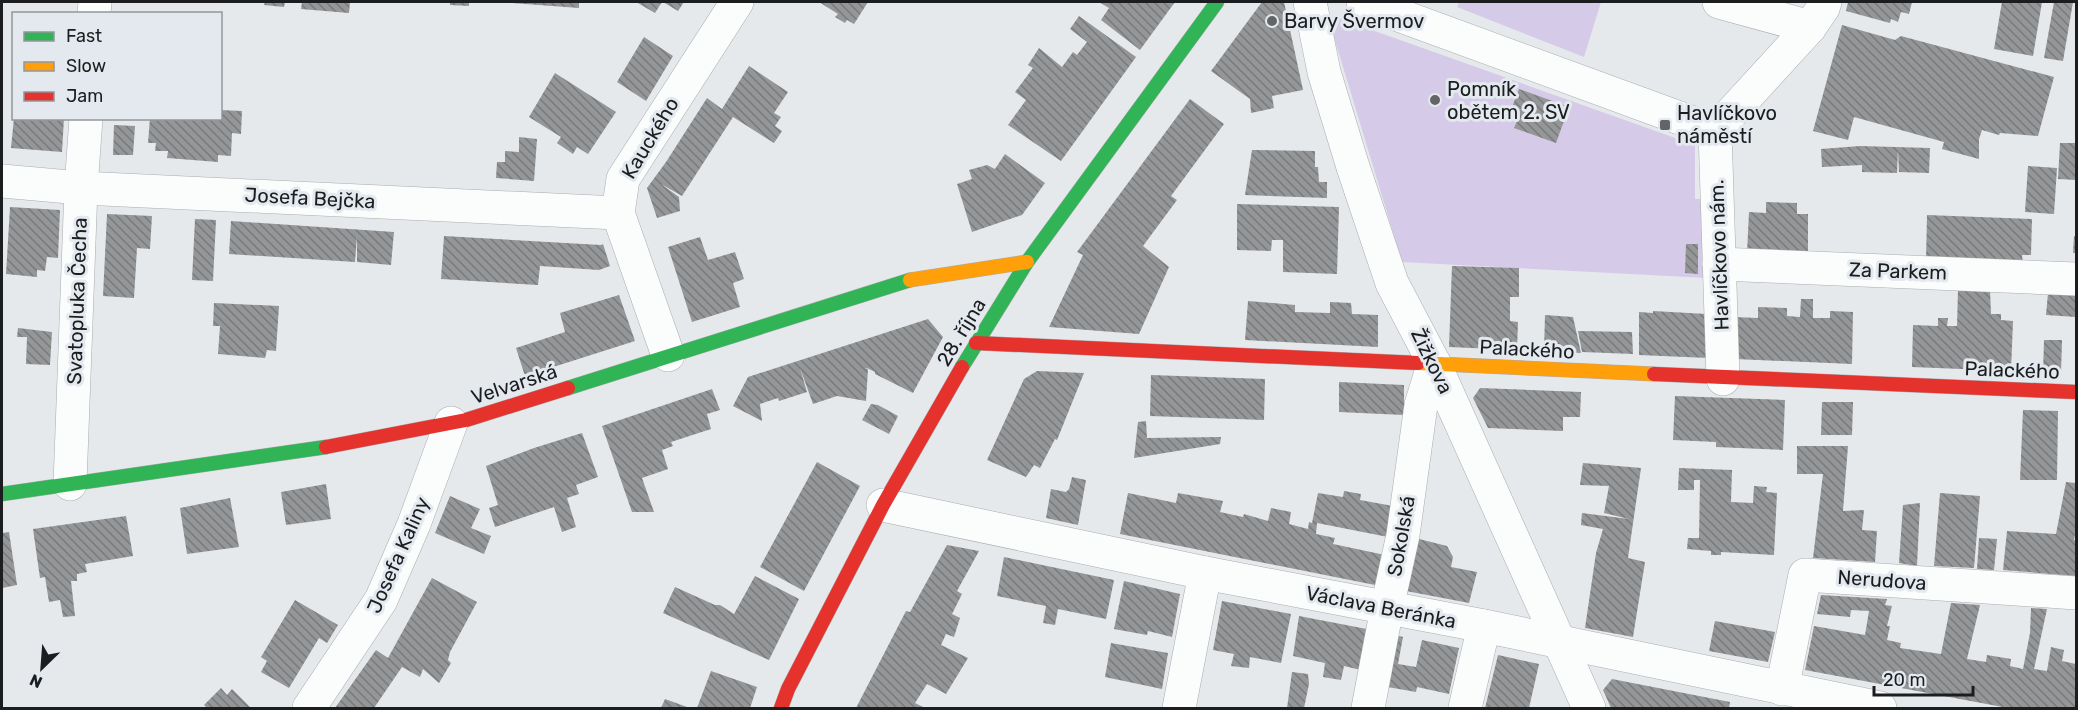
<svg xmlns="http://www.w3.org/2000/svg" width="2078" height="710" font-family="Rubik,sans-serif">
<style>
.green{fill:#d6cae9}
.building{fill:url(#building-back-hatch)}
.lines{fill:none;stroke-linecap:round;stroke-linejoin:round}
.street-casing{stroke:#aaacae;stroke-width:34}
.fast-casing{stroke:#aaacae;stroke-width:15}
.slow-casing{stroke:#aaacae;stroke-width:15}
.jam-casing{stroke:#aaacae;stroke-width:15}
.street{stroke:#fbfcfc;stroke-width:33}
.fast{stroke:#30b455;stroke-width:14}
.slow{stroke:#ff9f0a;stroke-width:14}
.jam{stroke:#e5322d;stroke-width:14}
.poi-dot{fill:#626467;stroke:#e3e9ef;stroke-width:2}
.labels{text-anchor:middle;stroke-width:6;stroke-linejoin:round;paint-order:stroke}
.poi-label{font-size:20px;fill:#1b1d1f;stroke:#e3e9ef;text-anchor:start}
.street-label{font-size:20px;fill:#1b1d1f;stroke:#e3e9ef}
</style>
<defs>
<pattern id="building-back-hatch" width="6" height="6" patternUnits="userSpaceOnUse" patternTransform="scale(1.5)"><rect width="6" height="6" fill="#959698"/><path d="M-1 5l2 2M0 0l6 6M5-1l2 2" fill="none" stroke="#797a7b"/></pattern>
</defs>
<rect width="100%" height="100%" fill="#e6e9ec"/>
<g class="green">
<path d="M1459 2H1601L1584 57 1457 7Z"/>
<path d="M1327 14 1695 145V199H1703L1707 278 1402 262Z"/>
</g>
<g class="building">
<path d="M265 2H285L284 7 264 5Z"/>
<path d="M302 2H350L349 13 301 9Z"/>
<path d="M450 2H469V6L450 5Z"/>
<path d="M512 2H579V8L512 3Z"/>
<path d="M636 2H662L655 13Z"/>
<path d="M663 2H684L678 11Z"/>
<path d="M819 2H868L854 24 847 20 845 23 835 17 838 14Z"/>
<path d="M1099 2H1175L1140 50 1101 20 1109 8Z"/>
<path d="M1262 2H1284L1303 90 1272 96 1274 108 1251 113 1250 99 1211 71Z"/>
<path d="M1848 2H1912L1909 14 1901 12 1898 22 1891 19 1890 23 1846 11Z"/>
<path d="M2002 2H2042L2033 56 1994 49Z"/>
<path d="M2054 2H2073L2063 61 2044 58Z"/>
<path d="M1079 16 1136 57 1061 161 1008 125 1026 100 1015 92 1033 68 1028 65 1039 48 1062 67 1073 52 1077 55 1087 42 1070 29Z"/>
<path d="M1842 25 1895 40 1901 36 2054 77 2038 136 2000 133 1999 135 1982 130 1979 139V159L1942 149 1944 142 1854 117 1848 140 1813 131Z"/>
<path d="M644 37 673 56 646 101 617 82Z"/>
<path d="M749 66 788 92 774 113 781 117 775 126 782 131 774 143 733 117 682 196 661 184 679 197 680 211 657 218 647 188 666 162 707 98 722 109Z"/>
<path d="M555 73 616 112 588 154 577 147 573 154 557 143 561 137 529 117Z"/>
<path d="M1519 89 1569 107 1556 143 1514 128 1518 119 1509 115Z"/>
<path d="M1190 99 1224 124 1171 196 1177 200 1143 246 1169 267 1139 334 1049 327 1083 255 1077 252Z"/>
<path d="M220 110 242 111 241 134 232 133 231 156 218 155V162L167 158 168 151H155L156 143H148L150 118H220Z"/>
<path d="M14 118H64L62 152 11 148Z"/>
<path d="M114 125 135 126 133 155H113Z"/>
<path d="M519 137 537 139 534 181 496 178 497 162H505V151L519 152Z"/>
<path d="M2060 143H2076V180L2058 179Z"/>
<path d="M1860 146 1930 148 1929 173 1899 172 1898 150 1897 173 1862 172V165L1822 167 1821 149Z"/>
<path d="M1252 150 1315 151V167H1318L1319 182H1327V198L1245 195Z"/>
<path d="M1005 154 1045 183 1022 215 972 232 957 184 972 179 969 170 987 165 995 169Z"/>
<path d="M2028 166 2057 168 2054 214 2025 212Z"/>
<path d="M1766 202 1797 203V214H1808V256L1747 253 1749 212 1766 213Z"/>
<path d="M1237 204 1339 207 1337 274 1283 272V240H1272L1271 251 1237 250Z"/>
<path d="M10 207 60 210 58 258 47 257 45 271 37 270V277L6 274Z"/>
<path d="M107 214 152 216 150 249 137 248 134 298 103 296Z"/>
<path d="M1927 215 2032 219 2031 255H2022L2023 264 1926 260Z"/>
<path d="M195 219 216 220 213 281 192 280Z"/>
<path d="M231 221 394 232 391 265 357 262V236L355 262 229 254Z"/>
<path d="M444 236 601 245 603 244 610 266 599 270 540 266 538 285 441 279Z"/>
<path d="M2074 236H2076V253H2073Z"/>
<path d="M700 237 708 260 735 252 744 279 733 283 740 307 692 322 668 247Z"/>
<path d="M1686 244H1698V274L1685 273Z"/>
<path d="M1452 266 1519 268V297H1510V321L1518 322 1517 350 1449 347Z"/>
<path d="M1958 289 1990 290 1991 314H2001V320L2013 321 2011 371 1912 367 1913 325 1938 326V318H1948L1947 326H1957Z"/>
<path d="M2048 293 2076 294V317L2046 315Z"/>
<path d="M619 295 635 341 525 376 516 348 565 332 560 313Z"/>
<path d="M1801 299H1813V318H1830V311L1853 312 1852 364 1735 359 1734 317 1758 318V307L1787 308V316L1800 317Z"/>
<path d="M1248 301 1295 305V312L1330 313V302L1351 303 1352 314 1378 315V347L1245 340Z"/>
<path d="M214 303 279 306 276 351 267 350 265 358 218 354 220 326H213Z"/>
<path d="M1653 311 1707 314 1708 358 1639 355V312L1653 313Z"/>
<path d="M1545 315 1573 317 1581 353 1544 351Z"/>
<path d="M928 319 943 337 913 393 875 374V372L867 368H865L868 369 866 401 837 396 813 404 800 368 807 392 779 401 778 398 760 404 762 421 733 406 748 377Z"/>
<path d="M18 328 52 332 50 365 26 364 27 337H17Z"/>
<path d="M1578 331 1632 332 1633 354 1582 352Z"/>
<path d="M2044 340H2062L2061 373H2043Z"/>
<path d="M1037 371 1084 373 1057 440 1055 439 1040 468 1034 465 1026 477 987 460 1024 379Z"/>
<path d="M1151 375 1265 379 1264 420 1150 416Z"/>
<path d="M1339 382 1404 385V415L1339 412Z"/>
<path d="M1480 388 1581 392 1580 417H1563V431L1488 428 1473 398Z"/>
<path d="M712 389 720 410 707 414 711 429 671 442 673 446 662 450 668 469 642 478 654 512H632L602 426Z"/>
<path d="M1675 396 1785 400 1783 450 1716 447V442L1673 440Z"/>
<path d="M1822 402H1853L1852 435H1821Z"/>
<path d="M871 404 878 405 898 416 889 434 862 420Z"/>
<path d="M2023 410 2058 411 2057 480H2020Z"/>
<path d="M1146 421 1147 438 1221 437 1220 444 1134 458 1138 422Z"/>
<path d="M582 433 598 477 576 485 579 494 567 498 576 527 562 532 554 507 495 527 489 508 498 505 486 466 534 448Z"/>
<path d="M1797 446H1848L1843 511 1864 510 1862 530 1877 531 1875 562 1813 558 1823 474H1797Z"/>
<path d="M817 462 860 486 804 591 760 567Z"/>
<path d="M1583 463 1641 468 1628 558 1645 562 1633 637 1585 628 1596 553 1603 529 1581 525 1582 513 1629 519 1604 513 1609 486 1580 485Z"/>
<path d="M1679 468 1732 470 1731 502 1753 503 1754 486 1767 487 1766 492 1777 493 1774 555 1721 552V555H1711V551L1687 549 1688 538H1699L1700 480H1694V490H1678Z"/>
<path d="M1072 477 1086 480 1078 525 1046 518 1051 489 1066 492 1069 489Z"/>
<path d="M2066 482 2076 483V529L2074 540H2076V576L2003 570 2007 531 2056 534Z"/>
<path d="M326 484 331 519 286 525 281 492Z"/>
<path d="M1344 491 1361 494 1360 500 1393 506 1388 537 1317 523 1316 534 1335 538 1333 544 1385 555 1380 586 1120 534 1128 493 1176 503 1178 493 1223 501 1220 512 1243 517 1244 514 1268 521 1271 508 1291 512 1289 524 1308 529 1309 522 1312 523 1318 493 1343 497Z"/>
<path d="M1940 493 1980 496 1974 568 1934 566Z"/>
<path d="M450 496 480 509 471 528 491 536 484 554 435 533Z"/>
<path d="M230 498 239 547 187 554 180 508Z"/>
<path d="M1920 503 1917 566 1899 563 1903 505Z"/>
<path d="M126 516 133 556 85 564 87 572 77 574V581H71L75 616 63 617 60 600 49 602 45 577 40 578 33 529Z"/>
<path d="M9 532 17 585 2 588V533Z"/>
<path d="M1415 538 1447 546 1453 557 1451 567 1477 572 1469 603 1406 591Z"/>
<path d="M1979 538 1997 539 1994 570 1977 569Z"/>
<path d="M947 545 979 551 957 591 962 594 952 614 960 618 954 637 946 634 941 645 968 658 946 694 927 684 915 703 923 707 922 708H856L906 611 910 612Z"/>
<path d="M1004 557 1114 580 1106 619 1058 609 1055 625 1043 623 1046 606 997 596Z"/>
<path d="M755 576 799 599 769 660 663 613 675 587 715 605H720L734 614Z"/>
<path d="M432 578 477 602 450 652 448 660 451 663 439 683 423 669 420 677 402 667 374 708H335L376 650 388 658Z"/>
<path d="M1124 581 1180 594 1172 637 1148 631 1147 635 1114 629Z"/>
<path d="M1821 595 1887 599 1885 605 1892 606 1887 626H1890L1887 640 1901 643 1900 648 1941 654 1951 603 1980 605 1967 659 1986 662 1987 655 2011 659 2010 666 2023 669 2030 633 2031 608 2047 609 2034 669 2047 671 2051 647 2064 650 2062 661 2076 664V708H2008L1805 670 1814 626 1865 635 1869 611 1851 610 1850 617 1817 614Z"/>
<path d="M295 600 338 625 327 643 319 638 289 688 261 672 267 661 261 657Z"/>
<path d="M1222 601 1291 614 1281 663 1250 657 1249 668 1231 666 1234 654 1213 650Z"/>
<path d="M1299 616 1372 630 1365 671 1344 666 1341 680 1323 677 1325 663 1293 656Z"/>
<path d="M1715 621 1775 632 1768 662 1709 651Z"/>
<path d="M1391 634 1403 637 1398 664 1416 667 1422 640 1459 648 1449 694 1417 687 1416 692 1382 686Z"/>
<path d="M1111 643 1168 653 1162 689 1105 677Z"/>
<path d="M1498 655 1539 664 1529 708H1485Z"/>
<path d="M711 671 757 687 750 708H697Z"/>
<path d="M1292 672 1308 674 1309 684 1304 708H1287Z"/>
<path d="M1612 679 1730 702 1729 708H1611L1603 690Z"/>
<path d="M221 688 227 695 232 689 251 708H207L204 705Z"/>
<path d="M665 699 690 708H661Z"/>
</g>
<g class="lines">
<g class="street-casing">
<g id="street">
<path d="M1310 2 1324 72 1353 167 1392 283 1434 363 1589 708"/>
<path d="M1363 2 1715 131"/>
<path d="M1719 2 1810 27"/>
<path d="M94 14 95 2"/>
<path d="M2 181 81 188 618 213"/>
<path d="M1719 264 2076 279"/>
<path d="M668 355 618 213 623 179 737 2"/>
<path d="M1723 379 1715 131 1810 27 1823 8 1825 2"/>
<path d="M70 484 81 188 86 118"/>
<path d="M883 505 1205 573 1484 626 1880 708"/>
<path d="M1782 689 1805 575 2076 593"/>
<path d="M309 708 381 600 414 524 451 423"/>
<path d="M1179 708 1205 573"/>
<path d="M1368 708 1387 608 1403 535 1421 405 1434 363"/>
<path d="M1465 708 1484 626"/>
</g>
</g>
<g class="fast-casing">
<g id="fast">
<path d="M962 367 1027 262 1217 2"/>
<path d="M568 388 910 280"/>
<path d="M2 494 326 447"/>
</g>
</g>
<g class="slow-casing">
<g id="slow">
<path d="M910 280 1027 262"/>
<path d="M1418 363 1654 374"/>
</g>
</g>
<g class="jam-casing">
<g id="jam">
<path d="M976 343 1418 363"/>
<path d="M1654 374 2076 392"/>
<path d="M326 447 466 420 568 388"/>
<path d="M781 708 788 689 883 505 962 367"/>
</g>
</g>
<use href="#street" class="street"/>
<use href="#fast" class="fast"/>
<use href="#slow" class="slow"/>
<use href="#jam" class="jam"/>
</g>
<g class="poi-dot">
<circle cx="1272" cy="21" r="6"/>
<circle cx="1435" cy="100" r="6"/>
<rect x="1659" y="119" width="12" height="12" rx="3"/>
</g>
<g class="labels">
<g class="poi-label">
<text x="1284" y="28">Barvy Švermov</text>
<text x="1447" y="96">Pomník<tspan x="1447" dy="23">obětem 2. SV</tspan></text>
<text x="1677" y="120">Havlíčkovo<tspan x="1677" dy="23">náměstí</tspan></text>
</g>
<g class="street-label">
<text transform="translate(650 138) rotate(-59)" y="7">Kauckého</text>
<text transform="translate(310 198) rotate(3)" y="7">Josefa Bejčka</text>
<text transform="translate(1719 255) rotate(-92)" y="7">Havlíčkovo nám.</text>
<text transform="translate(1898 271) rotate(2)" y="7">Za Parkem</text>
<text transform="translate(77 301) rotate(-88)" y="7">Svatopluka Čecha</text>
<text transform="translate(961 332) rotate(-59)" y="7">28. října</text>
<text transform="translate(1527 349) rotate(3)" y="7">Palackého</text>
<text transform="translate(1432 361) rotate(64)" y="7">Žižkova</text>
<text transform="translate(2012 370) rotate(2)" y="7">Palackého</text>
<text transform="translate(514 384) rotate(-18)" y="7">Velvarská</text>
<text transform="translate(1401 536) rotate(-80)" y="7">Sokolská</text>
<text transform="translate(398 555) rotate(-66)" y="7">Josefa Kaliny</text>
<text transform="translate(1882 580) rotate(4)" y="7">Nerudova</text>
<text transform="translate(1381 607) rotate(11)" y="7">Václava Beránka</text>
</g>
</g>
<rect width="2078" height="710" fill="none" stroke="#1b1d1f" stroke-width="6"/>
<rect x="12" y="12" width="210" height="108" fill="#e3e9ef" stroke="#93979c" stroke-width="1.5"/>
<rect x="24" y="32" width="30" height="9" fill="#30b455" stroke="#93979c" stroke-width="1.5"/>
<text x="66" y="42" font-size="18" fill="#1b1d1f">Fast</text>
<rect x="24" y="62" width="30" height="9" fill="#ff9f0a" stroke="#93979c" stroke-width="1.5"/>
<text x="66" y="72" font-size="18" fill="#1b1d1f">Slow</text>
<rect x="24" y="92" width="30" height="9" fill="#e5322d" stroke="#93979c" stroke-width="1.5"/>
<text x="66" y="102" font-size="18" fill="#1b1d1f">Jam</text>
<g transform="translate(42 668) rotate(205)" stroke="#e3e9ef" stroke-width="4.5" paint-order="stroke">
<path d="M0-4.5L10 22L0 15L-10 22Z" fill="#1b1d1f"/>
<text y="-9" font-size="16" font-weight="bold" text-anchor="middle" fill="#1b1d1f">N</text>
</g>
<path d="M1874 686v9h99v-9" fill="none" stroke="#1b1d1f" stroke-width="3"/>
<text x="1883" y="686" font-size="18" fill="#1b1d1f" stroke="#e3e9ef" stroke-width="4.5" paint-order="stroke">20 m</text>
</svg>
